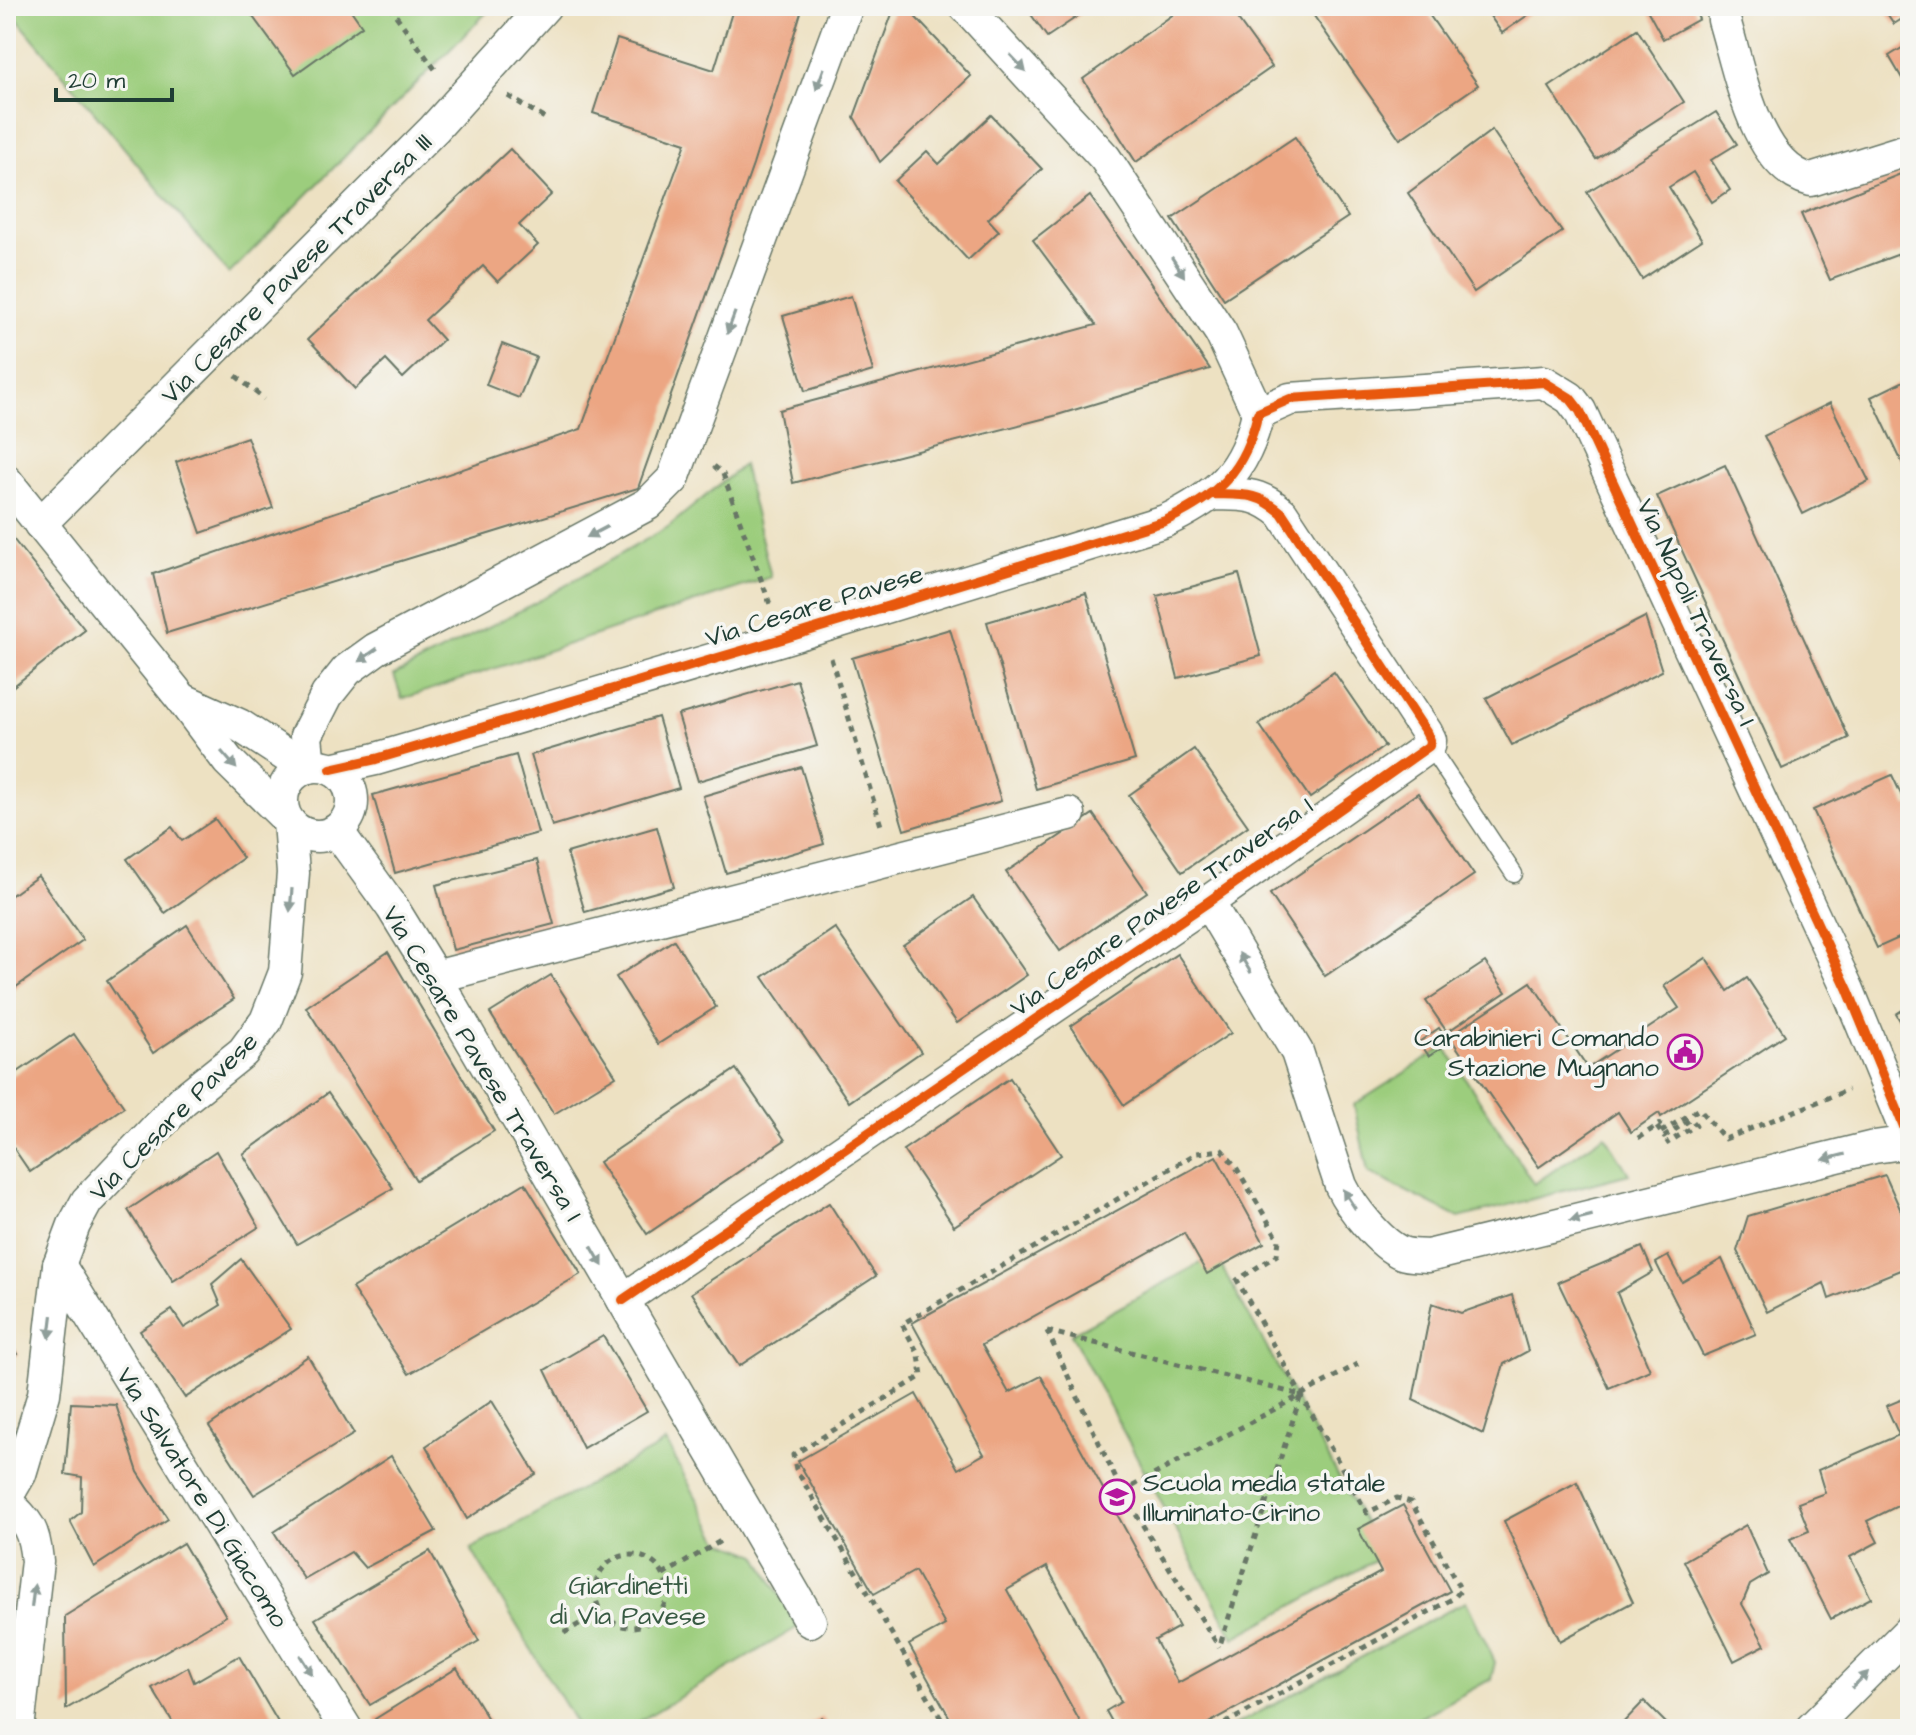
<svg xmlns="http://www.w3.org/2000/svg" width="1916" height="1735" font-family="'Architects Daughter',sans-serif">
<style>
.green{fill:#9ccd7d;stroke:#5e8558;stroke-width:2}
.building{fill:#eca683}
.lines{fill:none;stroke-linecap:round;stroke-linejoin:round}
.service-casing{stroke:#677666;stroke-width:19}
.minor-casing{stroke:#677666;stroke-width:35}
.path{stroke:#677666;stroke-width:5;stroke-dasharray:6 6;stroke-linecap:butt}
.service{stroke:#fff;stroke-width:16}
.minor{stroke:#fff;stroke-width:32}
.cycleway-casing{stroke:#f6f6f2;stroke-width:15}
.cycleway{stroke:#e8590c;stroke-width:10}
.oneway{fill:#8f9e9a}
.labels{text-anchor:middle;stroke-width:7;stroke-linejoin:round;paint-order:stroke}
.street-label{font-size:26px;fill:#1f3d34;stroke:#f6f6f2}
.poi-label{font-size:26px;fill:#1f3d34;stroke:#f6f6f2;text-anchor:end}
.park-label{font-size:26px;fill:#385a43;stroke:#f6f6f2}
</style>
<rect width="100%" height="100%" fill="#f6f6f2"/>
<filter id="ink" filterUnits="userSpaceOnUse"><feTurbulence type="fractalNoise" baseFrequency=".0125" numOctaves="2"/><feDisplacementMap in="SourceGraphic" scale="16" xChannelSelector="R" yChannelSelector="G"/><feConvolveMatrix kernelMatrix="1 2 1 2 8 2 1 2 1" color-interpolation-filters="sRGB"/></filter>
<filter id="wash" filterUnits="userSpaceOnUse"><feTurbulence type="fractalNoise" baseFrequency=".006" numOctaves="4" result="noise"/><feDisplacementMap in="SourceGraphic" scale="32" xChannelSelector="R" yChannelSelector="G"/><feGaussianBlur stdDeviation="1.8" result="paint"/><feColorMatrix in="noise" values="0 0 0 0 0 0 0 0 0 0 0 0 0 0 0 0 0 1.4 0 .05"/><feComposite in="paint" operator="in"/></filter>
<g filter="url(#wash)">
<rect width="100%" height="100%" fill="#ede1c2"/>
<g class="green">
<path d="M6 6H493L229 274Z"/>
<path d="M743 465 771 577 402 699 394 675 533 604 668 527Z"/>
<path d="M1445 1047 1534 1184 1605 1135 1629 1174 1459 1218 1368 1172 1354 1105Z"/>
<path d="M1215 1255 1383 1556 1234 1638 1071 1334Z"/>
<path d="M666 1442 720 1541 757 1555 798 1627 626 1729H579L471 1549Z"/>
<path d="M1466 1601 1495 1662 1491 1679 1400 1729H1228Z"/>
</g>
<g id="blocks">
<g class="building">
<path d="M245 6H348L362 26 295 74Z"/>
<path d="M734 6H803L753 165 638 488 167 633 153 574 581 429 686 143 593 113 617 39 714 70Z"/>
<path d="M895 6H905L971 76 880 162 854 117Z"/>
<path d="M1025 6H1093L1047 37Z"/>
<path d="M1185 6H1228L1272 67 1136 162 1083 79Z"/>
<path d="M1307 6H1423L1478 85 1400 139Z"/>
<path d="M1483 6H1541L1502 33Z"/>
<path d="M1645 6H1692L1699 19 1663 39Z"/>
<path d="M1882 6H1910V14L1894 24Z"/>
<path d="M1637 29 1684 102 1596 159 1549 87Z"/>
<path d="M1910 43V92L1889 56Z"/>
<path d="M1716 112 1737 144 1711 160 1730 190 1712 202 1693 172 1669 187 1702 240 1642 279 1587 192Z"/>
<path d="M991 115 1042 169 988 219 999 231 968 260 895 181 927 151 939 164Z"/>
<path d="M1492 130 1562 232 1474 292 1408 193Z"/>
<path d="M1295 137 1348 217 1224 299 1172 219Z"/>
<path d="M510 149 552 194 519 225 538 245 498 282 483 266 425 320 443 340 403 378 386 360 355 389 308 339Z"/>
<path d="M1908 171 1910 250 1830 280 1801 214Z"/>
<path d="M1090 196 1210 369 1054 416 793 483 779 410 1096 325 1033 240Z"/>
<path d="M851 296 873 371 805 391 783 316Z"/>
<path d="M502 344 536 357 519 398 486 385Z"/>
<path d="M1910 378V479L1871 397Z"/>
<path d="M1830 403 1869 481 1803 514 1764 436Z"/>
<path d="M247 437 273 508 201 533 176 462Z"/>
<path d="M1725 465 1849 738 1782 769 1657 496Z"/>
<path d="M6 530 85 630 6 692Z"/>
<path d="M1239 574 1261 656 1178 678 1157 596Z"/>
<path d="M1086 593 1135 760 1036 789 987 622Z"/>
<path d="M1645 617 1662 671 1512 745 1486 698Z"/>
<path d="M950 629 1001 801 904 830 852 658Z"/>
<path d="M1334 672 1385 746 1310 798 1259 724Z"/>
<path d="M797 680 817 746 698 781 678 715Z"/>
<path d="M658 717 679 788 552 826 531 755Z"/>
<path d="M1194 749 1248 826 1182 872 1129 795Z"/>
<path d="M516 755 538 833 395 873 373 795Z"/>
<path d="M801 767 824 844 726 873 703 796Z"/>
<path d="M1892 775 1907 807 1910 805V933L1877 948 1813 810Z"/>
<path d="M1418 793 1474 875 1325 976 1270 894Z"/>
<path d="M1093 814 1147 892 1060 951 1006 872Z"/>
<path d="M215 819 243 858 165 913 127 859 172 827 182 841Z"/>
<path d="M657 827 674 887 585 912 567 853Z"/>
<path d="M537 860 554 924 453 950 436 885Z"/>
<path d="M38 876 83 940 6 994V899Z"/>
<path d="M973 897 1027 975 957 1023 903 945Z"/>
<path d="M187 925 234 999 153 1053 107 981Z"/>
<path d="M835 928 921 1052 849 1102 763 977Z"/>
<path d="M674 940 716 1007 658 1044 616 977Z"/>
<path d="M388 952 494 1131 416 1180 306 1007Z"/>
<path d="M1177 954 1231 1033 1124 1105 1071 1026Z"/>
<path d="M1706 958 1728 991 1747 978 1785 1035 1661 1117 1659 1113 1631 1132 1618 1112 1539 1167 1449 1036 1531 982 1588 1068 1679 1008 1664 986Z"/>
<path d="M1485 962 1506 992 1447 1032 1426 1001Z"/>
<path d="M551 975 616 1076 554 1114 490 1013Z"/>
<path d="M1910 1005V1037L1896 1014Z"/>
<path d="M1439 1028 1449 1043 1429 1056 1419 1042Z"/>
<path d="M74 1034 124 1107 30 1172 6 1137V1080Z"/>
<path d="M736 1069 785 1140 647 1234 599 1162Z"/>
<path d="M1010 1078 1061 1155 954 1226 903 1150Z"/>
<path d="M328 1093 393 1188 297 1244 243 1154Z"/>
<path d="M216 1151 259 1227 173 1281 128 1210Z"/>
<path d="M1216 1156 1264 1243 1207 1274 1184 1233 982 1345 1009 1393 1041 1376 1179 1627 1155 1640 1178 1683 1381 1572 1358 1529 1403 1505 1450 1591 1198 1729H1116L1106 1711 1121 1702 1047 1567 1007 1590 1084 1729H956L909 1645 945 1625 915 1571 874 1594 798 1461 916 1394 958 1469 984 1454 912 1323Z"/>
<path d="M1885 1175 1910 1231V1266L1829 1299 1824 1283 1767 1312 1737 1251 1748 1216Z"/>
<path d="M525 1183 581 1274 409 1374 352 1288Z"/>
<path d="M829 1203 876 1276 739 1366 691 1293Z"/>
<path d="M1642 1247 1653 1272 1617 1293 1650 1370 1609 1388 1558 1282Z"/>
<path d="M1668 1256 1682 1282 1722 1259 1756 1334 1703 1356 1656 1263Z"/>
<path d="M241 1259 291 1329 185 1398 140 1331 172 1310 184 1328 221 1305 212 1284Z"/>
<path d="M1512 1295 1528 1351 1504 1364 1483 1434 1413 1400 1432 1303 1461 1313Z"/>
<path d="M6 1336 18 1354 6 1362Z"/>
<path d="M603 1336 647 1411 583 1448 545 1370Z"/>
<path d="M308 1356 354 1434 254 1495 209 1426Z"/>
<path d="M1910 1396V1500L1867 1521 1878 1542 1850 1557 1871 1598 1831 1619 1790 1539 1809 1531 1798 1503 1825 1493 1818 1470 1899 1435 1886 1406Z"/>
<path d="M492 1401 536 1474 467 1519 426 1446Z"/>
<path d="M71 1403 116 1405 138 1472 168 1519 94 1567 70 1521 81 1512 82 1477 65 1474Z"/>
<path d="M391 1456 436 1531 365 1568 351 1552 304 1579 274 1532Z"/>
<path d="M1577 1482 1633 1602 1560 1641 1504 1521Z"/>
<path d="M1746 1525 1768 1574 1750 1585 1742 1604 1765 1645 1734 1661 1684 1561Z"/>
<path d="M183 1543 226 1616 66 1709 65 1616Z"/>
<path d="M430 1551 479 1641 370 1705 315 1619Z"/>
<path d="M239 1656 282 1729H177L152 1688 188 1667 194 1682Z"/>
<path d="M457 1668 494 1729H382L375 1719Z"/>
<path d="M1644 1701 1672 1729H1617Z"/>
<path d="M822 1717 830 1729H802Z"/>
</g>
</g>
</g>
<g filter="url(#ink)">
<use href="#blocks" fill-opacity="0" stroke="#677666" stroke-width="2"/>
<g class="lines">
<g class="service-casing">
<path id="service" d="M1429 746 1514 874"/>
</g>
<g class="minor-casing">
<g id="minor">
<path d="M965 6 1105 158 1221 333 1258 413"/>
<path d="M1723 6 1724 20C1739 68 1755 167 1811 180L1910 149"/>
<path d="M1258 413 1290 399 1544 382 1570 398 1580 411 1848 990 1910 1141"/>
<path d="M6 481 181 698 228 761 285 817"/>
<path d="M40 524 434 129 545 6"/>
<path d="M186 701 239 725 305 768"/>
<circle cx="317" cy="801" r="35"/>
<path d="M309 767 306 736 327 695 347 670 376 649 648 504 673 479 847 6"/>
<path d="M331 769 376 759 782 639 1165 521C1218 496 1245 471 1258 413"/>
<path d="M337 831 392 907 435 977 810 1621"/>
<path d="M1208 902 1297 1052 1341 1186C1351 1207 1380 1244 1402 1253 1410 1256 1419 1255 1428 1256L1874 1147 1910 1142"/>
<path d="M435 977 1069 814"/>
<path d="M59 1265 346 1729"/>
<path d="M623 1300 1208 902 1429 746 1430 740 1426 732 1282 513C1256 491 1241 495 1210 494"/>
<path d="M6 1498 20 1474 44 1394 59 1265 74 1225 87 1201 183 1100 243 1052 266 1021 285 972 293 873 289 822"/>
<path d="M6 1502C29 1523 34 1529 37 1561L18 1729"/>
<path d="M1811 1729 1910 1630"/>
</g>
</g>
<g class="path">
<path d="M389 6 437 72"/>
<path d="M508 96 548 120"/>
<path d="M236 376 264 399"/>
<path d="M714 466 723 474 771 607"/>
<path d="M831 658 882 829"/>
<path d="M1657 1127 1664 1137 1691 1119 1696 1125 1666 1144"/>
<path d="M1661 1132 1699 1109 1725 1139 1848 1090"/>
<path d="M1638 1138 1662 1123"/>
<path d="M1047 1331 1301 1395 1219 1648"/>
<path d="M1047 1331 1122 1492 1219 1647"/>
<path d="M1122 1492 1358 1364"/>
<circle cx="631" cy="1591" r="36"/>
<path d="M663 1575 724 1539"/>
<path d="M564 1633 601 1611"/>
<path d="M947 1729 796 1469 793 1455 922 1376 919 1355 902 1324 1197 1153 1222 1150 1236 1167 1279 1240 1277 1255 1237 1280 1367 1513 1397 1498 1411 1502 1461 1590 1454 1598 1215 1729"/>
</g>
<use href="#service" class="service"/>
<use href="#minor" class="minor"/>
<g class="cycleway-casing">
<g id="cycleway">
<path d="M331 769 376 759 782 639 1165 521C1218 496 1245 471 1258 413L1290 399 1544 382 1570 398 1580 411 1848 990 1910 1141"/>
<path d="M623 1300 1208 902 1429 746 1430 740 1426 732 1282 513C1256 491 1241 495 1210 494"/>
</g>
</g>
<use href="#cycleway" class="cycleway"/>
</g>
<defs><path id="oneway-solid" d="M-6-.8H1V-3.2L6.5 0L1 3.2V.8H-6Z" transform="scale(2)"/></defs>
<g class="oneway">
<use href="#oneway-solid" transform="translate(1018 63) rotate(47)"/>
<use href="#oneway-solid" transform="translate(820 79) rotate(110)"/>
<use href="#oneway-solid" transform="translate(1178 267) rotate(57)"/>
<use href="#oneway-solid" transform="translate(731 323) rotate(110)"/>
<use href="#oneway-solid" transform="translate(597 532) rotate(152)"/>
<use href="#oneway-solid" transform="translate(368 655) rotate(145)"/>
<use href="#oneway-solid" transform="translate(229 760) rotate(49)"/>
<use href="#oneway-solid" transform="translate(291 900) rotate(95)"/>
<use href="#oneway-solid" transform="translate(1245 963) rotate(-121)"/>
<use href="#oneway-solid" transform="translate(1834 1157) rotate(166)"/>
<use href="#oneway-solid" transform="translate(1349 1199) rotate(-123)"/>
<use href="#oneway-solid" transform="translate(1581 1218) rotate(166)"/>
<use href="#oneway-solid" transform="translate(597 1256) rotate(60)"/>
<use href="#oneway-solid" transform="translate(51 1327) rotate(97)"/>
<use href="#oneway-solid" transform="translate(33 1596) rotate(-83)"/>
<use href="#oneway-solid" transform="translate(306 1665) rotate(58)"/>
<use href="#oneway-solid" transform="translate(1860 1680) rotate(-45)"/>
</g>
</g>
<defs>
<g id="civic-ring" transform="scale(1.8)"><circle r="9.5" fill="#f6f6f2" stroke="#b5179e" stroke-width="1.5"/><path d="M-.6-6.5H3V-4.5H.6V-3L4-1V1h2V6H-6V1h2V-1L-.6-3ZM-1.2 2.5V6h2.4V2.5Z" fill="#b5179e"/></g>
<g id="school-ring" transform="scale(1.8)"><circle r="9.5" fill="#f6f6f2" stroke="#b5179e" stroke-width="1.5"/><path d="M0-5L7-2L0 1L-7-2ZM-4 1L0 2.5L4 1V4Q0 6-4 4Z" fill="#b5179e"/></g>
</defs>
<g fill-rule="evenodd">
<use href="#civic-ring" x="1685" y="1052"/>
<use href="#school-ring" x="1117" y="1497"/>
</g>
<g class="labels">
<g class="street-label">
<text transform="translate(296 268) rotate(-45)" y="9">Via Cesare Pavese Traversa III</text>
<text transform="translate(814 605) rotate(-17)" y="9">Via Cesare Pavese</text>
<text transform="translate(1697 612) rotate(65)" y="9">Via Napoli Traversa I</text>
<text transform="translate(1161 906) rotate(-35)" y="9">Via Cesare Pavese Traversa I</text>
<text transform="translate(483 1063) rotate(59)" y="9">Via Cesare Pavese Traversa I</text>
<text transform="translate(173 1116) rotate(-45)" y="9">Via Cesare Pavese</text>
<text transform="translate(203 1497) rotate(58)" y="9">Via Salvatore Di Giacomo</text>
</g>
<g class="poi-label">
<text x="1659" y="1046">Carabinieri Comando<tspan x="1659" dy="30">Stazione Mugnano</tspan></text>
<text x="1143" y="1491" text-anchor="start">Scuola media statale<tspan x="1143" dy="30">Illuminato-Cirino</tspan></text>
</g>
<g class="park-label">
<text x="628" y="1594">Giardinetti<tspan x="628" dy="30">di Via Pavese</tspan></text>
</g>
</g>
<rect width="1916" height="1735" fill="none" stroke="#f6f6f2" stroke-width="32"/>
<path d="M56 88v12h116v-12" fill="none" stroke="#1f3d34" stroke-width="4"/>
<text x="68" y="88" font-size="24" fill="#1f3d34" stroke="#f6f6f2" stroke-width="6" paint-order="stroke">20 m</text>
</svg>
